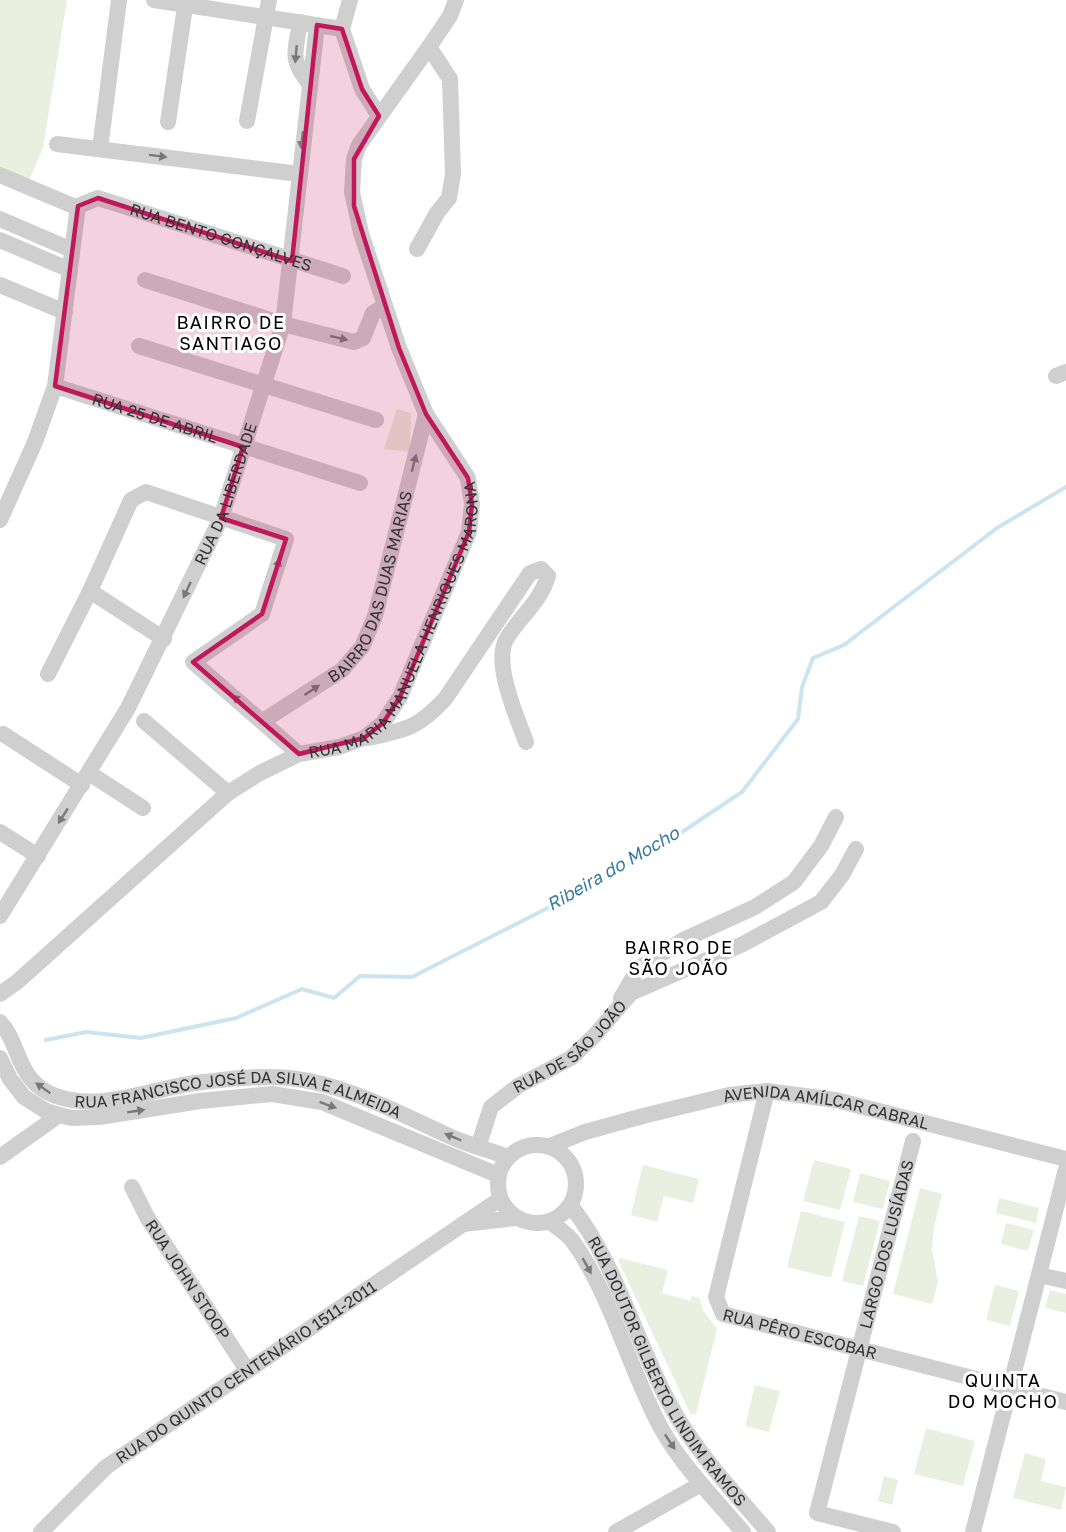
<svg xmlns="http://www.w3.org/2000/svg" width="1066" height="1532" font-family="'Golos Text',sans-serif">
<style>
.green{fill:#e9f0e0}
.lines{fill:none;stroke-linecap:round;stroke-linejoin:round}
.stream{stroke:#cbe4f0;stroke-width:4}
.minor{stroke:#cfcfcf;stroke-width:16}
.oneway{fill:#797979}
.marked{fill:#c2185b;fill-opacity:0.2;stroke:#c2185b;stroke-width:4.5;stroke-linejoin:round}
.labels{text-anchor:middle;stroke-width:6;stroke-linejoin:round;paint-order:stroke}
.street-label{font-size:16px;fill:#323232;stroke:#fff}
.neighbourhood-label{font-size:18px;letter-spacing:1.5px;fill:#000;stroke:#fff}
.water-label{font-size:18px;font-style:italic;fill:#377b9e;stroke:#fff}
</style>
<rect width="100%" height="100%" fill="#fff"/>
<g class="green">
<path d="M0 0H67L43 148 29 180 0 169Z"/>
<path d="M397 409 411 413 410 452 384 449Z"/>
<path d="M814 1160 851 1169 840 1210 803 1201Z"/>
<path d="M643 1165 699 1179 693 1203 664 1196 657 1222 631 1215Z"/>
<path d="M860 1173 890 1181 883 1209 853 1202Z"/>
<path d="M920 1188 942 1194 934 1227 932 1249 938 1282 932 1304 893 1294Z"/>
<path d="M999 1198 1039 1208 1036 1223 996 1213Z"/>
<path d="M801 1211 845 1222 831 1278 787 1267Z"/>
<path d="M859 1216 880 1221 863 1286 842 1281Z"/>
<path d="M1006 1223 1034 1230 1028 1251 1001 1244Z"/>
<path d="M620 1258 668 1270 662 1293 690 1301 692 1296 699 1298 703 1310 717 1329 696 1414 691 1415 618 1260Z"/>
<path d="M995 1285 1019 1291 1010 1326 986 1320Z"/>
<path d="M1050 1290 1066 1294V1313L1045 1308Z"/>
<path d="M755 1385 780 1391 769 1432 745 1426Z"/>
<path d="M926 1428 975 1441 963 1486 914 1474Z"/>
<path d="M1025 1453 1046 1459 1041 1481 1066 1487 1061 1510 1013 1498Z"/>
<path d="M884 1476 898 1480 892 1505 878 1501Z"/>
</g>
<g class="lines">
<path class="stream" d="M46 1040 86 1032 141 1038 236 1018 302 989 334 998 360 976 412 977 579 892 682 832 742 792 798 719 802 687 813 658 844 645 997 528 1066 487"/>
<g class="minor">
<path d="M154 0 342 29"/>
<path d="M350 0 342 29 362 89 379 116"/>
<path d="M300 22C296 51 289 58 308 82"/>
<path d="M247 121 269 0"/>
<path d="M168 122 186 0"/>
<path d="M57 144 299 174"/>
<path d="M100 149 119 0"/>
<path d="M0 175 78 208"/>
<path d="M0 219 72 250"/>
<path d="M0 240 70 270"/>
<path d="M417 249 437 213 449 198 453 174 450 79 429 47"/>
<path d="M145 280 283 324 354 342 363 338 373 313 385 306"/>
<path d="M0 285 65 312"/>
<path d="M139 346 376 420"/>
<path d="M1056 376 1066 372"/>
<path id="s1" d="M55 386 360 483"/>
<path id="s2" d="M0 520 35 442 55 386 78 206 98 198 343 276"/>
<path d="M90 591 164 639"/>
<path d="M48 674 90 591 131 500 146 492 286 539 262 614 193 662 299 754"/>
<path d="M144 721 228 793"/>
<path id="s3" d="M263 721 342 670 362 647 375 616 426 414"/>
<path d="M3 734 82 785"/>
<path d="M368 738C405 730 417 729 445 699L530 573 541 569 548 576C541 601 519 618 507 638 492 662 517 717 526 742"/>
<path d="M89 773 143 808"/>
<path d="M0 832 38 856"/>
<path id="s4" d="M0 916 128 708 221 518 283 324 317 25"/>
<path id="s5" d="M0 994 17 982 228 793 260 773 299 754 339 747 364 738 383 723 400 697 469 532 472 504 468 478 426 414 399 348 361 233 352 192 354 159 359 145 429 47 450 16 456 0"/>
<path d="M621 998 638 969 683 940 755 907 794 882 821 846 836 817"/>
<path id="s6" d="M0 1022C21 1044 16 1082 56 1096 100 1112 150 1089 195 1083 225 1079 259 1075 290 1078 350 1085 402 1115 456 1139 473 1146 491 1151 508 1157"/>
<path d="M0 1058 10 1079 24 1097 46 1111 59 1115 72 1118 99 1117 200 1101 272 1094 322 1102 498 1175"/>
<path id="s7" d="M767 1091 716 1297 723 1314 1066 1402"/>
<circle cx="537" cy="1184" r="39"/>
<path id="s8" d="M550 1146 585 1132 643 1116 729 1095 767 1091 836 1100 1066 1159"/>
<path id="s9" d="M478 1147 491 1107 518 1086 571 1058 595 1035 631 993 743 944 821 902 842 875 856 849"/>
<path d="M0 1157 59 1115"/>
<path id="s10" d="M132 1187 147 1217 247 1370"/>
<path id="s11" d="M571 1206C616 1263 634 1337 668 1401 694 1450 732 1490 768 1532"/>
<path d="M550 1222C558 1228 569 1235 574 1243 612 1297 629 1369 661 1428 682 1466 715 1499 743 1532"/>
<path d="M463 1224 515 1218"/>
<path d="M1039 1275 1066 1281"/>
<path id="s12" d="M41 1532 106 1467 500 1199"/>
<path d="M616 1532 701 1484"/>
<path id="s13" d="M893 1532 817 1513 913 1141"/>
<path d="M973 1532 1066 1169"/>
</g>
</g>
<defs><path id="oneway-solid" d="M-6-.8H1V-3.2L6.5 0L1 3.2V.8H-6Z" transform="scale(1.5)"/></defs>
<g class="oneway">
<use href="#oneway-solid" transform="translate(296 54) rotate(95)"/>
<use href="#oneway-solid" transform="translate(302 140) rotate(96)"/>
<use href="#oneway-solid" transform="translate(158 156) rotate(7)"/>
<use href="#oneway-solid" transform="translate(339 338) rotate(14)"/>
<use href="#oneway-solid" transform="translate(414 463) rotate(-76)"/>
<use href="#oneway-solid" transform="translate(277 567) rotate(-73)"/>
<use href="#oneway-solid" transform="translate(187 590) rotate(115)"/>
<use href="#oneway-solid" transform="translate(312 690) rotate(-33)"/>
<use href="#oneway-solid" transform="translate(239 701) rotate(-140)"/>
<use href="#oneway-solid" transform="translate(63 816) rotate(122)"/>
<use href="#oneway-solid" transform="translate(43 1088) rotate(-144)"/>
<use href="#oneway-solid" transform="translate(328 1105) rotate(20)"/>
<use href="#oneway-solid" transform="translate(136 1111) rotate(-9)"/>
<use href="#oneway-solid" transform="translate(453 1137) rotate(-157)"/>
<use href="#oneway-solid" transform="translate(587 1266) rotate(61)"/>
<use href="#oneway-solid" transform="translate(670 1442) rotate(56)"/>
</g>
<path class="marked" d="M317 25 342 29 362 89 379 116 354 159V206L399 348 426 414 468 478 472 504 469 532 400 697 383 723 364 738 299 754 193 662 262 614 286 539 221 518 243 447 55 386 78 206 98 198 292 261Z"/>
<g class="labels">
<g class="street-label">
<text dy="6" stroke="none"><textPath href="#s2" startOffset="477">RUA BENTO GONÇALVES</textPath></text>
<text dy="6" stroke="none"><textPath href="#s1" startOffset="105">RUA 25 DE ABRIL</textPath></text>
<text dy="6" stroke="none"><textPath href="#s4" startOffset="480">RUA DA LIBERDADE</textPath></text>
<text dy="6" stroke="none"><textPath href="#s3" startOffset="183">BAIRRO DAS DUAS MARIAS</textPath></text>
<text dy="6" stroke="none"><textPath href="#s5" startOffset="566">RUA MARIA MANUELA HENRIQUES MARONA</textPath></text>
<text dy="6" stroke="none"><textPath href="#s9" startOffset="142">RUA DE SÃO JOÃO</textPath></text>
<text dy="6" stroke="none"><textPath href="#s6" startOffset="282">RUA FRANCISCO JOSÉ DA SILVA E ALMEIDA</textPath></text>
<text dy="6" stroke="none"><textPath href="#s8" startOffset="285">AVENIDA AMÍLCAR CABRAL</textPath></text>
<text dy="6" stroke="none"><textPath href="#s13" startOffset="356">LARGO DOS LUSÍADAS</textPath></text>
<text dy="6" stroke="none"><textPath href="#s10" startOffset="108">RUA JOHN STOOP</textPath></text>
<text dy="6" stroke="none"><textPath href="#s7" startOffset="310">RUA PÊRO ESCOBAR</textPath></text>
<text dy="6" stroke="none"><textPath href="#s11" startOffset="192">RUA DOUTOR GILBERTO LINDIM RAMOS</textPath></text>
<text dy="6" stroke="none"><textPath href="#s12" startOffset="261">RUA DO QUINTO CENTENÁRIO 1511-2011</textPath></text>
</g>
<g class="neighbourhood-label">
<text x="231" y="329">BAIRRO DE<tspan x="231" dy="21">SANTIAGO</tspan></text>
<text x="679" y="954">BAIRRO DE<tspan x="679" dy="21">SÃO JOÃO</tspan></text>
<text x="1003" y="1387">QUINTA<tspan x="1003" dy="21">DO MOCHO</tspan></text>
</g>
<g class="water-label">
<text transform="translate(613 869) rotate(-30)" y="6">Ribeira do Mocho</text>
</g>
</g>
</svg>
